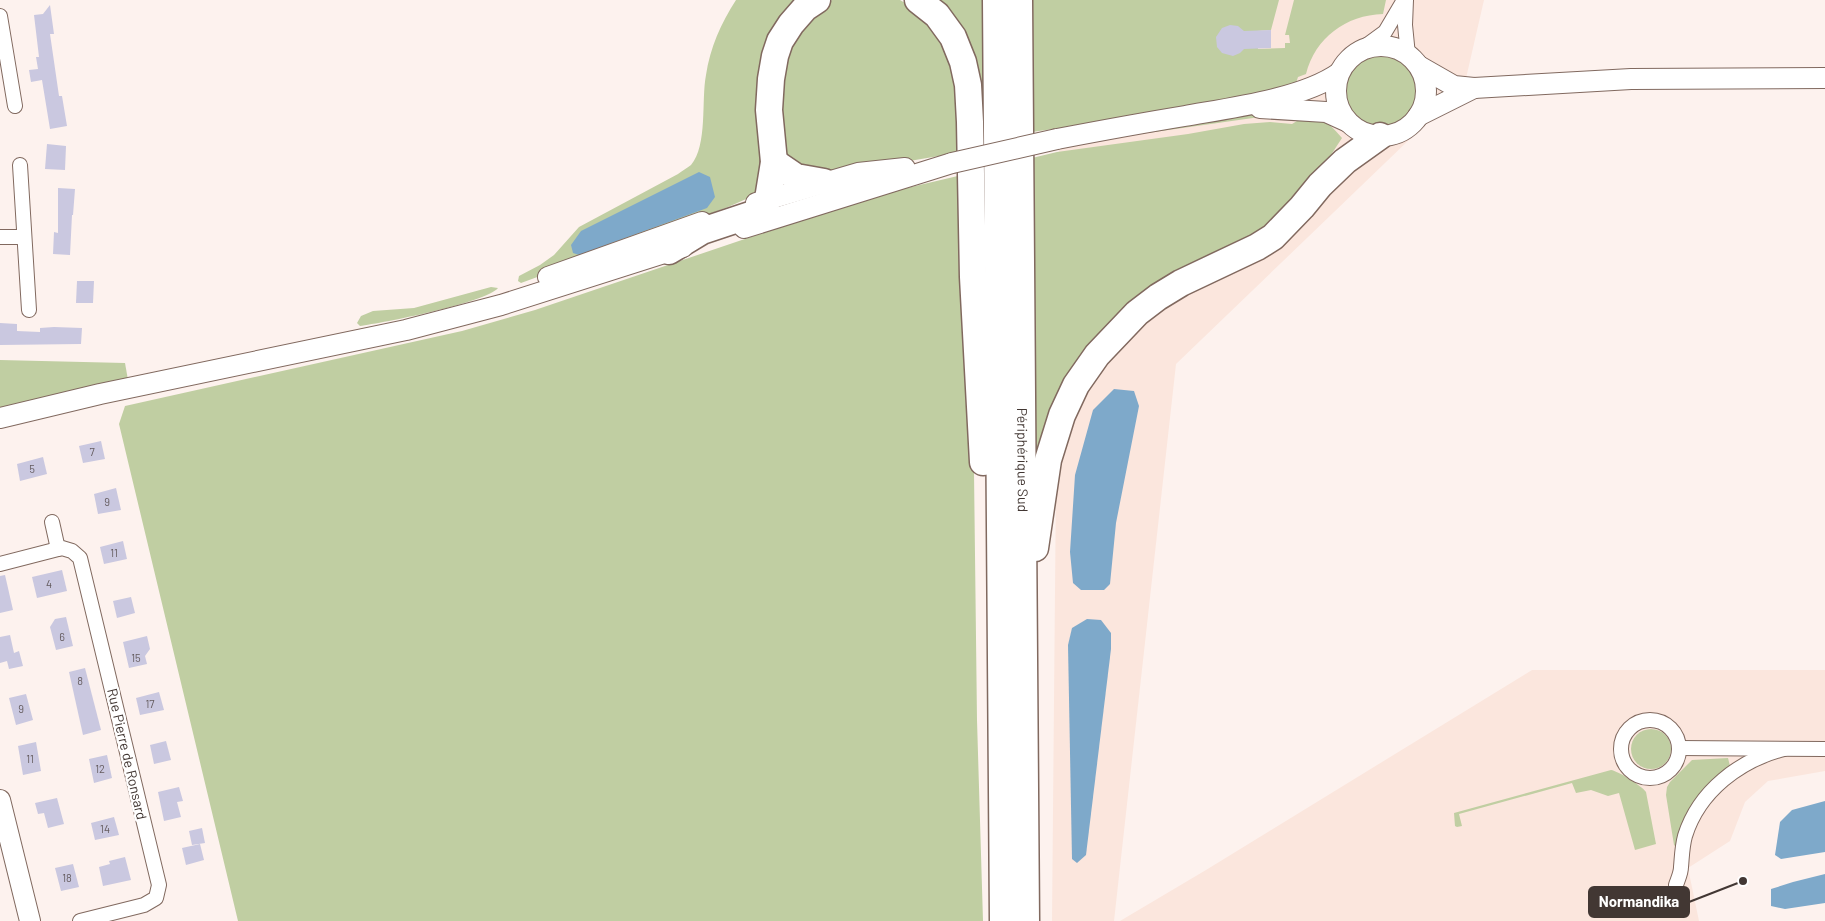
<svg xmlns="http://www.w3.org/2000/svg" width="1825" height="921" font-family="Barlow,sans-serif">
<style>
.built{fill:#fbe6dd}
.green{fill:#c0cea2}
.water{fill:#7ea9ca}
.building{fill:#cac8e0}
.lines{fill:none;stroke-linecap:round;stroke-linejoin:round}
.street-casing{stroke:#81695f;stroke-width:16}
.secondary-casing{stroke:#81695f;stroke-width:22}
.highway-casing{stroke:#81695f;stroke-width:29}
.street{stroke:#fff;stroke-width:14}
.secondary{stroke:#fff;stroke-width:20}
.highway{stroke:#fff;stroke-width:26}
.secondary-bridge-casing{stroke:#81695f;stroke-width:22;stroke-linecap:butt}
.secondary-bridge{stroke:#fff;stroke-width:20}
.labels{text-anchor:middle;stroke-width:4.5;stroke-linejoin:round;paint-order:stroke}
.number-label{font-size:11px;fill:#645b5e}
.street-label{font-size:14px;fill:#423733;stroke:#fff}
.leader{fill:none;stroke:#423733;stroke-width:2}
.callout-dot{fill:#423733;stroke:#fff;stroke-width:2}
.callout{fill:#423733;stroke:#423733;stroke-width:2}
.callout-label{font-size:15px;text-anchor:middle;font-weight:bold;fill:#fff}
</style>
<rect width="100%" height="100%" fill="#fdf2ee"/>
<g class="built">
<path d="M1055 0H1484L1464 87 1176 364 1114 921H1052L1059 153 1057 139Z"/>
<path d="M1532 670H1825V771L1768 781 1745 802 1730 841 1688 868 1699 921H1120L1206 870Z"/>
</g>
<g class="green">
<path d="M736 0H799L761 149 762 186 753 196 728 207 521 283 518 281 519 276 540 265 554 255 579 227 678 174C682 171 687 168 691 165 708 145 701 100 706 75 710 48 721 23 736 0Z"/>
<path d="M832 0H900L917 10 957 63 965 145 951 154 832 174 811 173 782 153 779 72 806 19Z"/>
<path d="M939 0H984L986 142H982Z"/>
<path d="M1032 0H1279L1271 30 1257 31 1258 49 1285 48V43H1290L1289 35H1285L1294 0H1386L1383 14C1346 15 1315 38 1306 74L1298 77 1295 86 1159 114 1032 132Z"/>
<circle cx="1382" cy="91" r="37"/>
<path d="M1268 112 1267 116 1119 137 1245 114Z"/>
<path d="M1299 115C1324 120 1325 118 1342 138L1327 161 1288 213 1124 316 1034 495 1032 158 1057 152 1188 134 1244 124 1270 122 1292 124 1297 121Z"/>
<path d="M962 175 974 472 977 720 983 921H238L119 424 125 406 462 331 535 310 795 222 894 191Z"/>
<path d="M491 287 498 288C486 303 382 323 360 326L357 323 361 316 373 311 414 308Z"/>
<path d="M0 360 125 363 128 380 0 409Z"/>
<circle cx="1651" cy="749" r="20"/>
<path d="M1728 758 1730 766C1697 790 1693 807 1679 843L1675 846 1674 845 1666 795 1667 787 1670 782 1692 760Z"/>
<path d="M1611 770C1618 771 1642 786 1646 792L1656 844 1635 850 1619 793 1608 796 1591 790 1576 793 1572 783 1459 814 1462 826 1457 827 1455 826 1454 813Z"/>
</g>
<g class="water">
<path d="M699 172 710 177 715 197 707 208 579 255 573 253 571 245 581 231Z"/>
<path d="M1114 389 1134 391 1139 406 1116 523 1110 584 1104 590H1081L1073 583 1070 552 1075 475 1093 410Z"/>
<path d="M1087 619 1101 620 1111 633V649L1086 855 1077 863 1072 859 1068 645 1072 628Z"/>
<path d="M1825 801V852L1781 859 1775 855 1780 822 1792 810Z"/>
<path d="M1825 874V903L1785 909 1771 906V889L1793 882Z"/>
</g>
<g class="building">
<path d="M50 5 54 34H50L59 96H62L67 126 50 129 42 80 31 82 29 70 38 69 36 57H39L34 15 43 14Z"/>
<path d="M1230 25 1238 26 1244 31 1271 30V48L1244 49 1240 53 1233 56 1222 53 1217 47 1216 37 1222 28Z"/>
<path d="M47 144 66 146 65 170 45 169Z"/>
<path d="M58 188 75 189 73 215H72L70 255 53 254 54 232 58 233Z"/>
<path d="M77 281H94L93 303H76Z"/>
<path d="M0 323 17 324V331L40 332V328L54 327 82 328 81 344 0 345Z"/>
<path d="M101 441 105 459 83 463 79 446Z"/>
<path d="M43 457 47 474 20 481 17 464Z"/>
<path d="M116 488 121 510 98 514 94 494Z"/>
<path d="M123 541 127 559 104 564 100 547Z"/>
<path d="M62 570 67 591 37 598 32 577Z"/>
<path d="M5 575 13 610 0 613V576Z"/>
<path d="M131 597 135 613 117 618 113 601Z"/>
<path d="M66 617 73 646 56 650 50 627 55 619Z"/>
<path d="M10 635 14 653 19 651 23 666 9 669 7 661 0 663V637Z"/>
<path d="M147 636 150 649 145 656 147 664 129 668 123 642Z"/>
<path d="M85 668 101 730 83 735 69 672Z"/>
<path d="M159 692 164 710 140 715 136 698Z"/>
<path d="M26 694 33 720 16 725 9 698Z"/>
<path d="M166 741 171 760 154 764 150 745Z"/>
<path d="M36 742 41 771 23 775 18 746Z"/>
<path d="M107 755 112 778 94 783 89 759Z"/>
<path d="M179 787 183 801 177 802 181 817 164 821 158 792Z"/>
<path d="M57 798 64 824 48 828 44 813 38 814 35 803Z"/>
<path d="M114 817 119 835 95 840 91 823Z"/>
<path d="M202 828 205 843 192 845 189 831Z"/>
<path d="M200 844 204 860 186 865 182 848Z"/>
<path d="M125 857 131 880 103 886 99 867 110 864 109 861Z"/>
<path d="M73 864 79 887 61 891 55 868Z"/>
</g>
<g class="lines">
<g class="street-casing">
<g id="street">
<path d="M1406 0 1405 25 1408 55"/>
<path d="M0 16 15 106"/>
<path d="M1359 51 1385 32 1404 0"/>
<path d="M20 165 29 310"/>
<path d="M0 237H24"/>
<path d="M52 522 58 549"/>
<path d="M0 564 62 548 72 551 80 558 159 885 156 898 144 905 80 921"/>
<circle cx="1650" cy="749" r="29"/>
<path d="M1679 748 1825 749"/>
<path d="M1676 885C1678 879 1681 873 1681 867 1682 856 1682 847 1685 836 1699 791 1740 760 1784 749"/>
</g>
</g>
<g class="secondary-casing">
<g id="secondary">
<circle cx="1381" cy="91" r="45"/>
<path d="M1419 66 1454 86 1474 88 1631 79 1825 78"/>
<path d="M1260 108 1326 112 1348 122"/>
<path d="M1418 116 1474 88"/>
<path d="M1057 139C1099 131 1142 123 1185 116 1230 108 1302 99 1339 73"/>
<path d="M756 203 858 173 905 168"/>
<path d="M744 228 952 163"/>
<path d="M548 277 702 222"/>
<path d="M0 418 100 394 406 330 501 305 683 247"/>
<path d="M0 800 30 921"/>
</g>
</g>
<g class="highway-casing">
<g id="highway">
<path d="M918 0 937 15 953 37 963 62 968 85 970 122 973 277 983 462"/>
<path d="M996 0 1003 921"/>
<path id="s1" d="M1019 0 1026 921"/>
<path d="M774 162 796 177 824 182"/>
<path d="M669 251 702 231 759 212 768 199 774 162 769 110 771 79 775 56 780 41 791 24 805 8 817 0"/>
<path d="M1035 548 1048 460 1062 415 1076 385 1097 355 1137 313 1158 297 1181 283 1257 247 1273 237 1302 207 1320 185 1345 161 1380 136"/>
</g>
</g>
<use href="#street" class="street"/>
<use href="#secondary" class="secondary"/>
<use href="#highway" class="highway"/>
<g class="secondary-bridge-casing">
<path id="secondary-bridge" d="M952 163 1057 139"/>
</g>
<use href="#secondary-bridge" class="secondary-bridge"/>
</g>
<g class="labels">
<g class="number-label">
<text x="92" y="456">7</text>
<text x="32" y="473">5</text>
<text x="107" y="506">9</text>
<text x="114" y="557">11</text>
<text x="49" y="588">4</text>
<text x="62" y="641">6</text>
<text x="136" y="662">15</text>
<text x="80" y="685">8</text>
<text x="150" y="708">17</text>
<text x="21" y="713">9</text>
<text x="30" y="763">11</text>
<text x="100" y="773">12</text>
<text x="105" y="833">14</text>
<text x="67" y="882">18</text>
</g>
<g class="street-label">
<text dy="5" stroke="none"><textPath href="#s1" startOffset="460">Périphérique Sud</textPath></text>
<text transform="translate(127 754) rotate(77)" y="5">Rue Pierre de Ronsard</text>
</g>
</g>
<path class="leader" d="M1743 881L1689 902"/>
<circle class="callout-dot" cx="1743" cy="881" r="5"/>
<rect class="callout" x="1589" y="887" width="100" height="30" rx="5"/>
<g class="callout-label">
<text x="1639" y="907">Normandika</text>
</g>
</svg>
